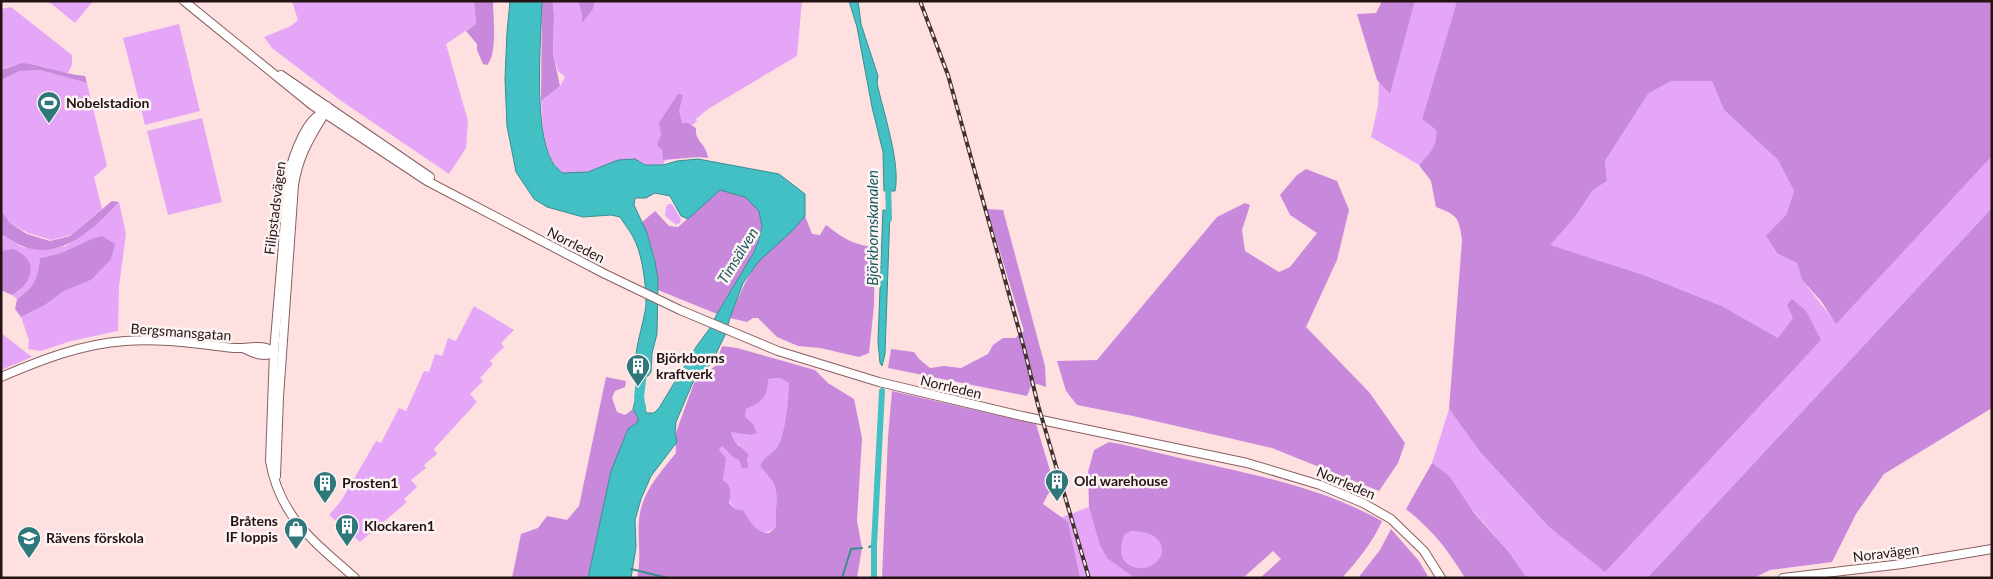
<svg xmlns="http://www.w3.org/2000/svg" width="1993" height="579" font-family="Lato,sans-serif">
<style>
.green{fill:#e5a6f8}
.forest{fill:#c889dc;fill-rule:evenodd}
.water{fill:#43c0c4;stroke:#3a8c8f}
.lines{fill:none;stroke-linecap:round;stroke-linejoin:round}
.stream{stroke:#3a8c8f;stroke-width:2}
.canal{stroke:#43c0c4;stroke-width:6}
.river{stroke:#43c0c4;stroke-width:10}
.tertiary-casing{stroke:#895f60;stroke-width:10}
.tertiary{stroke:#fff;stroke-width:8}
.rail-casing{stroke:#433031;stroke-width:4}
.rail{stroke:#fdf3f3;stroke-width:2;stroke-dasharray:5.5;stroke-linecap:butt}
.labels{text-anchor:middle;stroke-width:5;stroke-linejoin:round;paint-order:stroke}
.poi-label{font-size:14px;font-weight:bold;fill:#241314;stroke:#fdf3f3;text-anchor:start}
.street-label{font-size:14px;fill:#241314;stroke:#fdf3f3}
.water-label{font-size:15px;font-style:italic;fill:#165b5e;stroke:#fdf3f3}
</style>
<rect width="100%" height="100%" fill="#fee0e0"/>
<g class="green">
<path d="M48 1H93L75 23Z"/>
<path d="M292 1H474L476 24 446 44 468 121 466 148 449 174 340 100 272 48 264 37 291 26 298 20Z"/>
<path d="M553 1H578L582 15V22L593 9 595 1H802L797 56 708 109 696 119 697 121 676 139 663 165H645L634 159 618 160 588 172 562 173C543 153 543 128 541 101L560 86 565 77 558 71 553 53 554 16Z"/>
<path d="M1415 1H1457L1422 119 1436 130C1438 146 1429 154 1419 165L1371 137 1378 106 1379 82 1390 94Z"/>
<path d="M11 7 72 55V65L67 74C45 66 24 58 1 70V9Z"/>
<path d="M179 24 200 111 145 125 123 38Z"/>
<path d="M40 70 87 83 107 166 94 177 102 209 71 235 51 240 28 233 10 223 1 210V80L20 71Z"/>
<path d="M1671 81H1712L1724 110 1778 160 1794 191 1786 215 1778 254 1797 263 1802 280 1836 323 1992 156V208L1647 578H1527L1508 551 1432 463 1449 409 1481 453 1548 526 1606 571 1793 318 1778 338 1722 306 1644 275 1549 245 1575 217 1593 190 1607 181 1605 161 1648 94Z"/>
<path d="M202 118 222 202 168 215 147 131Z"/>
<path d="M119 202 126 234 119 286 118 331 71 341 41 351 28 349 29 340 21 317 45 305 64 291 91 280V239L61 253 40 258C37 280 35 286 17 299L12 295 19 291 13 250 1 251V234L22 247 43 250 66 246 108 213Z"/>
<path d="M668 204H672L681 219 680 223 676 225 665 216 666 207Z"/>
<path d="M474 306 514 330 501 343 504 347 490 361 493 364 480 378 483 381 470 394 477 402 434 449 437 454 424 465 426 468 411 480 417 487 404 499 407 502 360 542 329 515 341 501 376 441 381 443 399 408 406 411 424 371 429 372 435 354 442 356 448 338 456 341Z"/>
<path d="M1 333 32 357 1 370Z"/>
<path d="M780 378 790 383C789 396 785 435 778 446 773 454 763 456 760 466 764 471 769 476 773 482 780 494 774 513 776 527 757 542 753 524 743 510L735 509C722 494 723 469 719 450L722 446 730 453 734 458 740 445 735 442 731 431 750 435 753 424 744 417 746 409C764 400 764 399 768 379Z"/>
<path d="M1089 507 1124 535C1126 534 1128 532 1131 531 1139 529 1160 536 1163 545 1164 550 1160 556 1158 561L1164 578H1040L1044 524Z"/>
</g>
<g class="forest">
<path d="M474 1H493C493 16 498 54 487 65L483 64 477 50V44L466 31 476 24Z"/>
<path d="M542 1H553L554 16 553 53 560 86 541 101Z"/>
<path d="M578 1H595L593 9 582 23V15Z"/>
<path d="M1382 1H1415L1390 94 1377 80 1357 14 1376 13Z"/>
<path d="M1457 1H1992V156L1836 324 1821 301 1802 280 1797 263 1778 254 1766 236 1786 215 1794 191 1778 160 1724 110 1712 81H1671L1648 94 1605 161 1607 181 1593 190 1575 217 1550 245 1644 275 1722 306 1778 338 1793 318 1787 305 1792 299 1806 311 1821 340 1605 572 1548 526 1481 453 1449 409 1462 240C1459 217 1457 215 1436 207L1431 181 1419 165C1429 154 1438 146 1436 130L1422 119Z"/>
<path d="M22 63C44 65 63 74 85 76L87 83 40 70 20 71 1 80V70Z"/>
<path d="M678 94 683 95 679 111 682 123H688L696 128C695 143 706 142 708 158L699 157 663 160 662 150 657 145 661 135 659 123Z"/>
<path d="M1306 169 1337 181 1349 210 1337 260 1306 327 1369 392 1405 443 1398 463 1379 491 1272 448 1133 416 1077 405 1066 391 1057 361 1097 360 1217 217 1245 203 1250 205 1242 230 1245 251 1279 272 1290 267 1317 233 1290 215 1280 195 1297 175Z"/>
<path d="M720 190 745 197 759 211 762 227 754 252 717 314 658 290C659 267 651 242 642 222L655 211 669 226 678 227Z"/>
<path d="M112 201 119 202C95 227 61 262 22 246 15 243 8 238 1 234V210L10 223 27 234 50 241 70 236Z"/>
<path d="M1992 208V408L1884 474 1856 514 1832 562 1770 570 1754 578H1647Z"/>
<path d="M987 209 1003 210 1045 366 1046 387 1037 384 1031 386 1027 396 888 368 891 349 914 352 919 359 930 368 944 366 961 368 988 354 993 345 1003 338H1015L1024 331Z"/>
<path d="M805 216 812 234 820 235 826 225C841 237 855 246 875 247L874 306 869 353 859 357 820 348 798 346 777 337 758 318H753L747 322 730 318C738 298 745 280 758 262 769 247 791 232 805 216Z"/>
<path d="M102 236 115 244 111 259 91 280 64 291 45 305 21 317 15 309 17 299C35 286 37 280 40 258L61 253 91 239Z"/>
<path d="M13 249C40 260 33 283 12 295L1 290V251Z"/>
<path d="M722 346 737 348 815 370 828 383 854 399 862 438 857 521 862 548 857 578H637C642 555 637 541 639 520 641 493 660 473 676 453L675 435 694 383 715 366ZM780 378 789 383C789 396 785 435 778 446 773 454 763 456 760 466 764 471 769 476 773 482 780 494 774 513 776 527L769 533C754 533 751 521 743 510L735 509 729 503C731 493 732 486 723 480L726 458 719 450 722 446C728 451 732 458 739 460L742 468H748L747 459 749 455 735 442 731 432 751 435 757 433 753 424 745 417 746 409C761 402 768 398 768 379Z"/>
<path d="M606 377 626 381 625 387 615 391 612 398 617 412 625 415 633 409 638 418V422L628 429 611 471 588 578H512L521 534 538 528 547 516 567 520 579 506Z"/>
<path d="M892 391 1036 424 1055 487 1048 494 1043 504 1068 522 1080 578H882L888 437Z"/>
<path d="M1109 442C1138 447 1165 455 1194 461 1259 476 1322 488 1382 521 1373 542 1357 561 1342 578H1260L1281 559 1273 551 1243 578H1135L1107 558 1100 545 1089 507 1088 472 1094 450ZM1131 531C1183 532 1160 579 1131 566 1118 559 1120 548 1124 535Z"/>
<path d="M1432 463 1449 476 1475 514 1508 551 1527 578H1465C1446 547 1434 532 1406 509Z"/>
<path d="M1391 529 1419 561 1429 578H1358L1380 550Z"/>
</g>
<g class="water">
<path d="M510 1H542C541 40 533 128 552 161 554 166 559 169 562 173L588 172 618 160 635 159 645 165H663L677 161 698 159 779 174 805 194V216L792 231 759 261 743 283 730 318 725 335 711 364 694 380 687 396 676 422 675 433 677 442 651 476 641 499 635 520 636 547 631 578H588L611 471 628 429 638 422V418L633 409 636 397 641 398 643 405H645L646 413H654L659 408 696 347 710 328 717 314 754 252 759 239 762 227 759 211 745 197 720 190 688 219 681 216 670 196 655 193 646 198H635L634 205 647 233 655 261 658 280 657 334 652 353 651 372 648 376H638C629 363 645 321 646 304 646 285 643 260 636 243 632 233 625 225 620 217L611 215 583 217 547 207 534 199 516 172 507 126 505 79 507 32Z"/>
<path d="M849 1H858L861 24 878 76 877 83C883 111 901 164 895 191H884L883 152 872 107 857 27Z"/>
<path d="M883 210 890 211 885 354 882 366 880 363 878 342Z"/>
</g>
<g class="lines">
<g class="stream">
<path d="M869 547 874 545"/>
<path d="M631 569 668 578"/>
<path d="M842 578 851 549 862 548"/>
</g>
<g class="canal">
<path d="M888 184 889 219"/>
<path d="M874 578V545L882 391"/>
</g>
<path class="river" d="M641 409 639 397 643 364"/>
<g class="tertiary-casing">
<g id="tertiary">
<path d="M184 1 312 105 427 181 605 274 680 310 778 351 879 382 1022 416 1247 463 1320 485 1363 503 1391 519 1424 551 1441 578"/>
<path d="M281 75 430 177"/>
<path d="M323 113C306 118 293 157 289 173L274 352 270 461C280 518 315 542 355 578"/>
<path d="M245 349C255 354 265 358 274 352"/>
<path d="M1 377C41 360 81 344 125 341 161 338 198 344 235 348 248 349 264 343 274 352"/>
<path d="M276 476 279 397 294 185C298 159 308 140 322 118L323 113 327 106"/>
<path d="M1783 578 1902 564 1992 549"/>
</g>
</g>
<use href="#tertiary" class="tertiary"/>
<g class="rail-casing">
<path id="rail" d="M920 1 948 75 1024 348 1038 405 1089 578"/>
</g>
<use href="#rail" class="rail"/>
</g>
<defs>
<g id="stadium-pin" transform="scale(1.25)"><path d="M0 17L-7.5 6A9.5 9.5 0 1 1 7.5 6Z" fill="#2e777a" stroke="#fdf3f3"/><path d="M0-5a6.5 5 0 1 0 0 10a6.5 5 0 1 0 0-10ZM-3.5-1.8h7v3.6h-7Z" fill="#fff"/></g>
<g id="building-pin" transform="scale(1.25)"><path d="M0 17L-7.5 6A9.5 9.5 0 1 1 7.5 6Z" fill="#2e777a" stroke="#fdf3f3"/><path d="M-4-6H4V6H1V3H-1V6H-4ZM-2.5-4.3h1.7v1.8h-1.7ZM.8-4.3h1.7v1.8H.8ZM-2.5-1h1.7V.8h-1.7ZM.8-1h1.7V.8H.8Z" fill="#fff"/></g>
<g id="shop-pin" transform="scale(1.25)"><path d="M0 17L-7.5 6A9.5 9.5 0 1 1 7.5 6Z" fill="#2e777a" stroke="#fdf3f3"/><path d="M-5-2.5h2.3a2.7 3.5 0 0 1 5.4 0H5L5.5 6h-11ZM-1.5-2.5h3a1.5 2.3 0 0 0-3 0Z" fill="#fff"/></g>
<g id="school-pin" transform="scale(1.25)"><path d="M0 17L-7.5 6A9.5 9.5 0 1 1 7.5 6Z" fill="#2e777a" stroke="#fdf3f3"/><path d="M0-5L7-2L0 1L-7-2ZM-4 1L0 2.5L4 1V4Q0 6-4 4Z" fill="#fff"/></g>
</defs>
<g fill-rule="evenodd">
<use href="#stadium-pin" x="49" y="103"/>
<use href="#building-pin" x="638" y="366"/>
<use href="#building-pin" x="1057" y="481"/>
<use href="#building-pin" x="325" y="483"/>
<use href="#building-pin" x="347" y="526"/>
<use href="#shop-pin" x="296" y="529"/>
<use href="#school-pin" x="29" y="538"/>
</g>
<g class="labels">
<g class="poi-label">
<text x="66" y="108">Nobelstadion</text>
<text x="656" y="363">Björkborns<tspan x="656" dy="16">kraftverk</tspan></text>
<text x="1074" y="486">Old warehouse</text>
<text x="342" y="488">Prosten1</text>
<text x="278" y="526" text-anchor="end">Bråtens<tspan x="278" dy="16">IF loppis</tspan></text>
<text x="364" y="531">Klockaren1</text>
<text x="46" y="543">Rävens förskola</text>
</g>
<g class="street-label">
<text transform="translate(275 208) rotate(-83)" y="5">Filipstadsvägen</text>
<text transform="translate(576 245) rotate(27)" y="5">Norrleden</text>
<text transform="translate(181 332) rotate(4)" y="5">Bergsmansgatan</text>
<text transform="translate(951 387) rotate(13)" y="5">Norrleden</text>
<text transform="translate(1346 483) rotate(23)" y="5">Norrleden</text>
<text transform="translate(1886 553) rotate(-7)" y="5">Noravägen</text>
</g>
<g class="water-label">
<text transform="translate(873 228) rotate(-90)" y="5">Björkbornskanalen</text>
<text transform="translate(738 256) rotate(-58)" y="5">Timsälven</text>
</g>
</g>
<rect width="1993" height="579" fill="none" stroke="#241314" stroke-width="5"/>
</svg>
